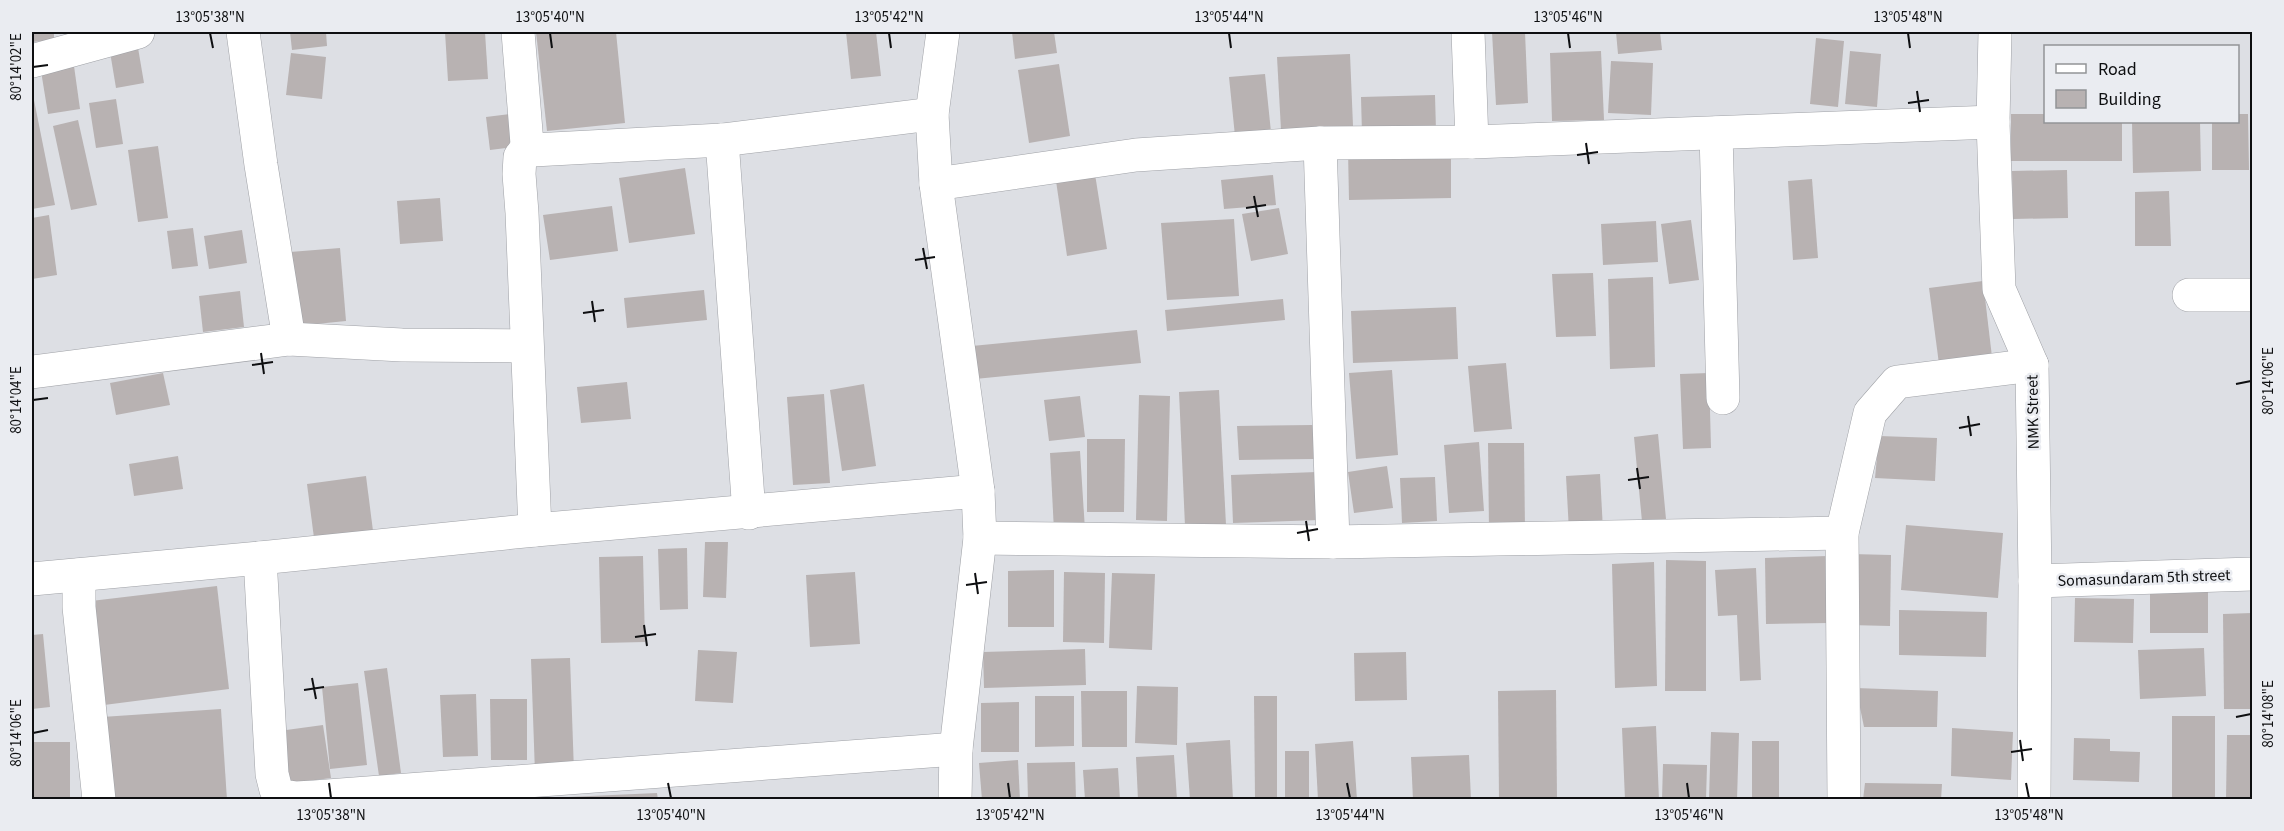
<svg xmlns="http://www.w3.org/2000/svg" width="2284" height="831" font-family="'Source Sans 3',sans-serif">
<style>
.building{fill:#b8b2b2}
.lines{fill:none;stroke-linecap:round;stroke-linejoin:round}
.minor-casing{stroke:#9fa1a6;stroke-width:34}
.minor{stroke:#fff;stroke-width:33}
.ticks{fill:none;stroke:#0e0f11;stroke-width:2}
.labels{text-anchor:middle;stroke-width:5;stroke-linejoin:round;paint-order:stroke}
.street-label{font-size:16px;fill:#0e0f11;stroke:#eaecf1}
.neatline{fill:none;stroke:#0e0f11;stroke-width:2}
.ticks-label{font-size:15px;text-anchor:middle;fill:#0e0f11}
</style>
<rect width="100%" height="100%" fill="#dddfe4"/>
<g class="building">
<path d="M32 32H54V40L32 42Z"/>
<path d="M290 32H326L327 46 292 50Z"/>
<path d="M445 32H485L488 79 448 81Z"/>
<path d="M536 32H616L625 123 547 131Z"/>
<path d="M846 32H876L881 76 851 79Z"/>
<path d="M1012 32H1054L1057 53 1015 59Z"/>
<path d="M1492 32H1525L1528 103 1496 105Z"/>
<path d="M1616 32H1660L1662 50 1618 54Z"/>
<path d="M1816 38 1844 41 1838 107 1810 104Z"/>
<path d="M137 42 144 83 116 88 109 46Z"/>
<path d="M1601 51 1604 120 1552 121 1550 53Z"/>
<path d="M1850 51 1881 54 1877 107 1845 104Z"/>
<path d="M291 53 326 57 322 99 286 95Z"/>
<path d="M1350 54 1353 126 1281 130 1277 57Z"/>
<path d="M1611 61 1653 63 1651 115 1608 113Z"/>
<path d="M1059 64 1070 136 1029 143 1018 70Z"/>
<path d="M74 66 80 109 48 114 41 71Z"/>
<path d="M1265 74 1271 132 1235 136 1229 77Z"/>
<path d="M33 95 55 205 32 209V95Z"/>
<path d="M1435 95 1436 131 1362 134 1361 97Z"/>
<path d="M116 99 123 144 96 148 89 103Z"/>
<path d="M519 113 523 146 490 150 486 117Z"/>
<path d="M2011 114H2046V122H2122V161H2011Z"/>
<path d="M2238 114H2248L2249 170H2212V122H2238Z"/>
<path d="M78 120 97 205 71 210 53 126Z"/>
<path d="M2132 122H2200L2201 171 2133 173Z"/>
<path d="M158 146 168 218 138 222 128 150Z"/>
<path d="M1451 148V198L1349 200 1348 150Z"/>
<path d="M685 168 695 234 629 243 619 178Z"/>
<path d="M1094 168 1107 249 1067 256 1055 174Z"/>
<path d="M2067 170 2068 218 2013 219 2012 171Z"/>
<path d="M1273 175 1276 205 1224 209 1221 180Z"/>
<path d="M1812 179 1818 258 1793 260 1788 181Z"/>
<path d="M2169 191 2171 246H2135V192Z"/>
<path d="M440 198 443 241 400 244 397 201Z"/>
<path d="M612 206 618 251 550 260 543 215Z"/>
<path d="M1279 208 1288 254 1251 261 1242 214Z"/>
<path d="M49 215 57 275 32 279V218Z"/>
<path d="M1234 219 1239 296 1167 300 1161 223Z"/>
<path d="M1691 220 1699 280 1669 284 1661 224Z"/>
<path d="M1656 221 1658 262 1603 265 1601 224Z"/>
<path d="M193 228 198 266 172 269 167 231Z"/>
<path d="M242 230 247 263 209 269 204 236Z"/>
<path d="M340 248 346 321 296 326 290 252Z"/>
<path d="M1593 273 1596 336 1556 337 1552 274Z"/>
<path d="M1653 277 1655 367 1610 369 1608 279Z"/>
<path d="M1983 281 1992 357 1939 364 1929 288Z"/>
<path d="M704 290 707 320 627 328 624 298Z"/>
<path d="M240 291 244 327 203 332 199 296Z"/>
<path d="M1283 299 1285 320 1167 331 1165 310Z"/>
<path d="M1456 307 1458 359 1353 363 1351 311Z"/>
<path d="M1137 330 1141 363 975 379 972 346Z"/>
<path d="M1506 363 1512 429 1474 432 1468 366Z"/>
<path d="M1392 370 1398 455 1356 459 1349 373Z"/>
<path d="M163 373 170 405 116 415 110 383Z"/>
<path d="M1709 373 1711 448 1683 449 1680 374Z"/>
<path d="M627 382 631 419 581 423 577 387Z"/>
<path d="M864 384 876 466 842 471 830 390Z"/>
<path d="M1219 390 1226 525 1185 526 1179 392Z"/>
<path d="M824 394 830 483 793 485 787 397Z"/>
<path d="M1139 395 1170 396 1167 521 1136 520Z"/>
<path d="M1080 396 1085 437 1049 441 1044 400Z"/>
<path d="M1313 425 1314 459 1239 460 1237 426Z"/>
<path d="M1658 434 1667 530 1643 532 1634 437Z"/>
<path d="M1879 436 1937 438 1935 481 1875 478Z"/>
<path d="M1087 439H1125L1124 512H1087Z"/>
<path d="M1479 442 1484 511 1449 513 1444 445Z"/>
<path d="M1488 443H1524L1525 531H1489Z"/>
<path d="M1080 451 1085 530 1054 531 1050 453Z"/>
<path d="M178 456 183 489 134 496 129 464Z"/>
<path d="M1387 466 1393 508 1354 513 1348 472Z"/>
<path d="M1317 472 1319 520 1233 523 1231 475Z"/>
<path d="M1600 474 1603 530 1569 531 1566 476Z"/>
<path d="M366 476 373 531 314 538 307 484Z"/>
<path d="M1435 477 1437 521 1402 523 1400 478Z"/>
<path d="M1906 525 2003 533 1998 598 1901 590Z"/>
<path d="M705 542H728L726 598 703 597Z"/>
<path d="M687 548 688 609 660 610 658 549Z"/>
<path d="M1851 554 1891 555 1890 626 1849 625Z"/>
<path d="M643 556 645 642 601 643 599 557Z"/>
<path d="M1828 556 1829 623 1766 624 1765 558Z"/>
<path d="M1666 560 1706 561V691H1665Z"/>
<path d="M1654 562 1657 686 1615 688 1612 564Z"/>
<path d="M1756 568 1761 680 1740 681 1737 615 1718 616 1715 570Z"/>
<path d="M1054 570V627H1008V571Z"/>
<path d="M855 572 860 644 810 647 806 575Z"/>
<path d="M1064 572 1105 573 1104 643 1063 642Z"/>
<path d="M1112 573 1155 574 1152 650 1109 648Z"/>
<path d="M217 586 229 689 104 705 91 601Z"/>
<rect x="2150" y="588" width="58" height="45"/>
<path d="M2075 598 2134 599 2133 643 2074 642Z"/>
<path d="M1899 610 1987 612 1986 657 1899 655Z"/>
<path d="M2252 613V709H2224L2223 614Z"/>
<path d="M43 634 50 707 32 709V635Z"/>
<path d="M2204 648 2206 696 2140 699 2138 650Z"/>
<path d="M1085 649 1086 685 984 688 983 652Z"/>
<path d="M698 650 737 652 733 703 695 701Z"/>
<path d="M1406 652 1407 700 1355 701 1354 653Z"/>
<path d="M570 658 574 772 535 773 531 659Z"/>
<path d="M387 668 401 773 379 776 364 671Z"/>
<path d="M358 683 367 765 330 769 322 687Z"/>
<path d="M1137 686 1178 687 1177 745 1135 743Z"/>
<path d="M1856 688 1938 691 1937 727H1864Z"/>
<path d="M1556 690 1557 800H1499L1498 691Z"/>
<path d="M1081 691H1127V747H1082Z"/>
<path d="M476 694 478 756 443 757 440 695Z"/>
<path d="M1035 696H1074V746L1035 747Z"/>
<path d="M1254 696H1277V799H1255Z"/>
<path d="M490 699H527V760H491Z"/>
<path d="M1019 702V752H981V703Z"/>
<path d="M221 709 227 800H107L102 717Z"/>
<rect x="2172" y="716" width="43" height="84"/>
<path d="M323 725 331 778 286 784 279 731Z"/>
<path d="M1656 726 1659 800H1625L1622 728Z"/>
<path d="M1952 728 2013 732 2011 780 1951 776Z"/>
<path d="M1711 732 1739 733 1737 800H1709Z"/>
<path d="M2227 735H2252V800H2226Z"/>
<path d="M2074 738 2110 739V751L2140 752 2139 782 2073 780Z"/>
<path d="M1230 740 1233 800H1190L1186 743Z"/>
<path d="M1353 741 1357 800H1318L1315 744Z"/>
<rect x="1752" y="741" width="27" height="59"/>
<rect x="32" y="742" width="38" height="58"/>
<rect x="1285" y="751" width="24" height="49"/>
<path d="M1174 755 1177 800H1138L1136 757Z"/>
<path d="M1469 755 1471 800H1413L1411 757Z"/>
<path d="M1018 760 1020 800H982L979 763Z"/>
<path d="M1075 762 1076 800H1028L1027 763Z"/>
<path d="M1663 764 1707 765 1706 800H1662Z"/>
<path d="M1118 768 1120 800H1085L1083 770Z"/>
<path d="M1865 783 1942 784 1941 800H1863Z"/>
<path d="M657 793 658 800H568V797Z"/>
</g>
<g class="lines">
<g class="minor-casing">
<g id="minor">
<path d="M243 32 261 165 289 339"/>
<path d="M518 32 527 144 533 150 722 140 932 114"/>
<path d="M943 32 932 114 936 184 978 491 980 538 956 749 955 800"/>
<path d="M1468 32 1472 142"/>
<path d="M1995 32 1993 122 1999 289 2032 365 2035 581 2034 800"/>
<path d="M32 61 138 32"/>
<path d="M1716 133 1723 398"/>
<path d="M722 140 749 513"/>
<path d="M1320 143 1333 542"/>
<path d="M529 146 520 157 519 174 522 213 535 530"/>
<path d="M936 184 1136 155 1320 143 1472 142 1993 122"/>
<path d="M2189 295H2252"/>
<path d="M32 372 289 339 402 345 526 346"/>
<path d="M980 538 1333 542 1842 533"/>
<path d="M260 558 272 774 276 790 283 796 296 798 314 797 956 749"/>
<path d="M79 575V607L99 800"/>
<path d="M32 579 260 558 535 530 978 491"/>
<path d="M2035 581 2252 574"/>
<path d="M1844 800 1842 533 1870 413 1897 382 2032 365"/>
</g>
</g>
<use href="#minor" class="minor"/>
</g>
<path class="ticks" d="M210 33 213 48M550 33 552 48M889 33 891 48M1229 33 1231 48M1568 33 1570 48M1908 33 1910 48M33 67 48 65M1917 91 1920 112M1908 103 1929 100M1586 143 1589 164M1577 155 1598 152M1254 196 1258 217M1246 208 1266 205M923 248 927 269M915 260 935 257M592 301 595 322M583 313 604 310M261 353 264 374M252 365 273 362M2236 384 2251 381M33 400 48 398M1968 416 1971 436M1959 428 1980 424M1637 468 1640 489M1628 480 1649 477M1306 521 1309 541M1297 533 1318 529M975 573 978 594M966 585 987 582M644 625 647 646M635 637 656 634M312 678 316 699M304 690 324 687M2236 717 2251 714M33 733 48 730M2020 740 2023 761M2011 752 2032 749M329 783 331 798M668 783 671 798M1008 783 1010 798M1347 783 1350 798M1687 783 1689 798M2026 783 2029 798"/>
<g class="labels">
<g class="street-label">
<text transform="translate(2032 412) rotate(-91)" y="6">NMK Street</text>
<text transform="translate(2144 577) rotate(-2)" y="6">Somasundaram 5th street</text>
</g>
</g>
<rect width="2284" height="831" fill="none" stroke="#eaecf1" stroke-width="66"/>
<rect x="2044" y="45" width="195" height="78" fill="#eaecf1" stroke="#929497" stroke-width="1.5"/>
<rect x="2056" y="64" width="30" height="9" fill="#ffffff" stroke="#929497" stroke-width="1.5"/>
<text x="2098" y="75" font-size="18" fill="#0e0f11">Road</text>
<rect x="2056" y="90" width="30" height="18" fill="#b8b2b2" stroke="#929497" stroke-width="1.5"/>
<text x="2098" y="105" font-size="18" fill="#0e0f11">Building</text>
<rect x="33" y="33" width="2218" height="765" class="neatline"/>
<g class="ticks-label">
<text x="210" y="22">13°05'38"N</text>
<text x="550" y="22">13°05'40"N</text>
<text x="889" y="22">13°05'42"N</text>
<text x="1229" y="22">13°05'44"N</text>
<text x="1568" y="22">13°05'46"N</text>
<text x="1908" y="22">13°05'48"N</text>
<text transform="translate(16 67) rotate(-90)" y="5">80°14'02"E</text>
<text transform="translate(2268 381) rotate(-90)" y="5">80°14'06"E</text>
<text transform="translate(16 400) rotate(-90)" y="5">80°14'04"E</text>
<text transform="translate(2268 714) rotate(-90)" y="5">80°14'08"E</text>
<text transform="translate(16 733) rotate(-90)" y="5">80°14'06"E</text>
<text x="331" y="820">13°05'38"N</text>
<text x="671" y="820">13°05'40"N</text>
<text x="1010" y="820">13°05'42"N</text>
<text x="1350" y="820">13°05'44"N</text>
<text x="1689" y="820">13°05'46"N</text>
<text x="2029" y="820">13°05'48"N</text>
</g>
</svg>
